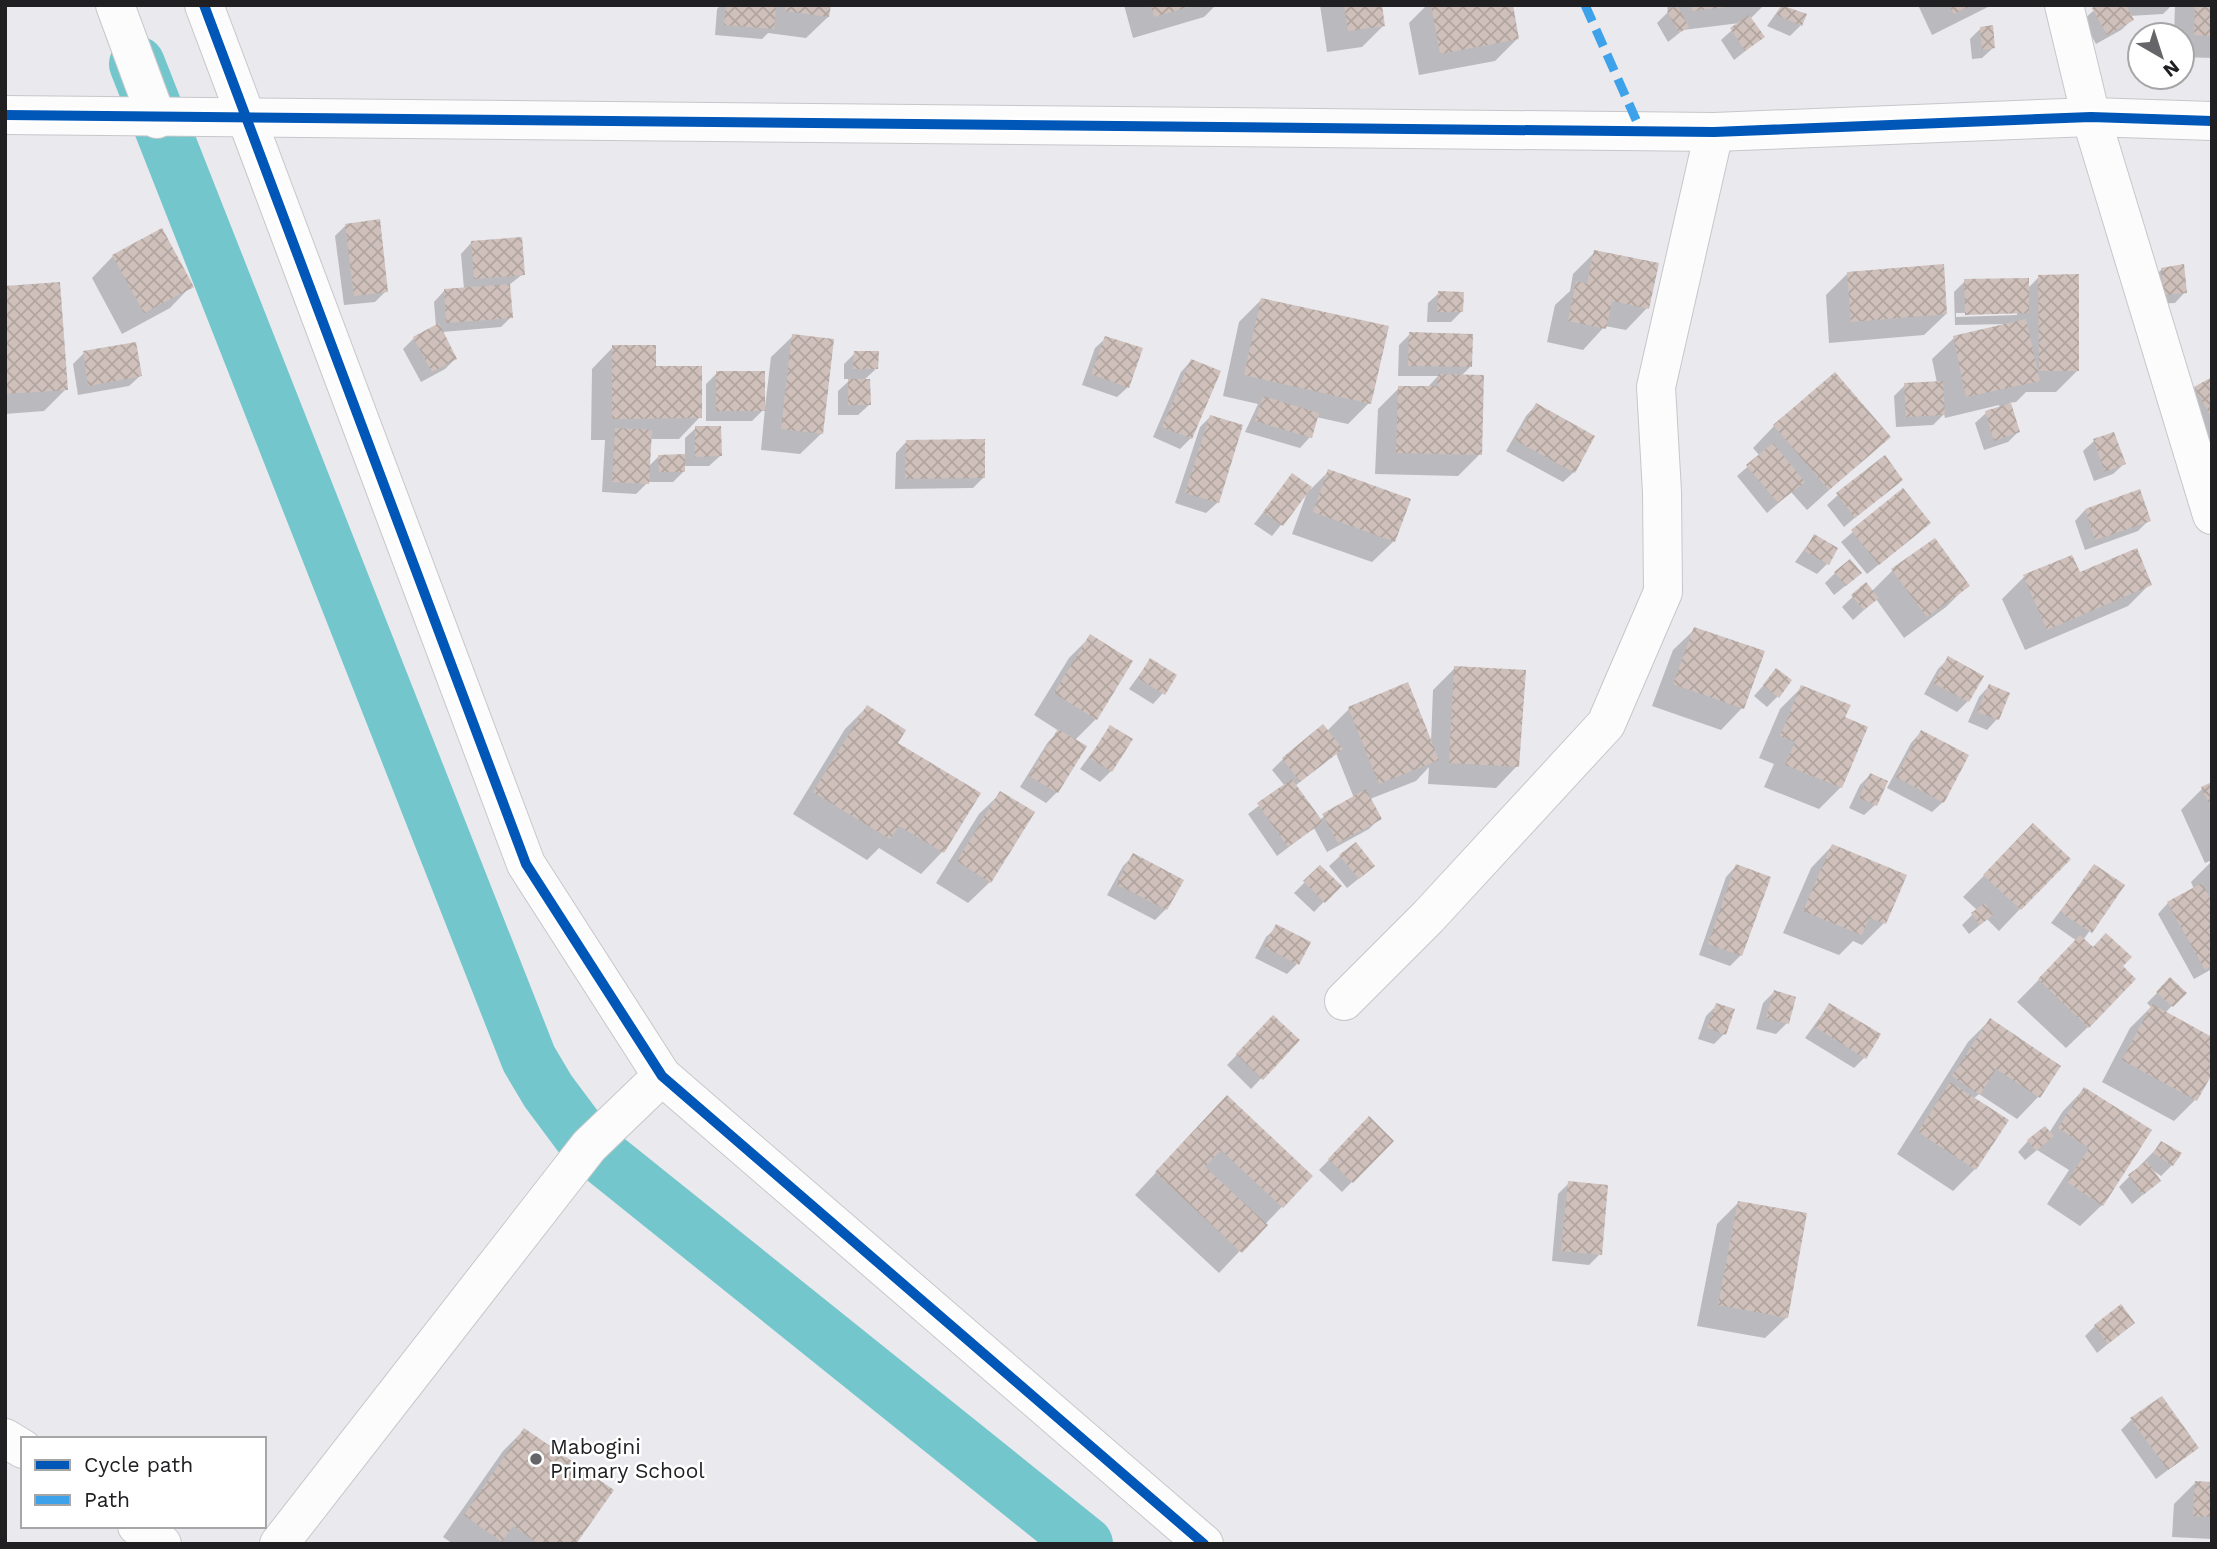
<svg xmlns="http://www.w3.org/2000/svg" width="2217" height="1549" font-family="'Work Sans',sans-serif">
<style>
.shadow{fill:#0003;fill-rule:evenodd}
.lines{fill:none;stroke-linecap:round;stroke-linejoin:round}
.canal{stroke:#73c7cc;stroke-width:56}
.building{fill:url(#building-cross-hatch)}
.minor-casing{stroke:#c7c7cb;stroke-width:40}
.minor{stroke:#fcfcfc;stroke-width:38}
.quiet{stroke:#3da2ea;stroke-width:9;stroke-dasharray:18 9;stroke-linecap:butt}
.cycleway-casing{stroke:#fff;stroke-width:15}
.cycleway{stroke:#0057b8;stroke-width:10}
.poi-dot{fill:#66666a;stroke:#fff;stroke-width:2.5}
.labels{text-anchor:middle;stroke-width:5;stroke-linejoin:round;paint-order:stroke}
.poi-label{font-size:21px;fill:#202023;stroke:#fff;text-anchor:start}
</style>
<defs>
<pattern id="building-cross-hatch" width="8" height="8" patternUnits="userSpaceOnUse" patternTransform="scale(1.75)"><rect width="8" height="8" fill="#cfc0bb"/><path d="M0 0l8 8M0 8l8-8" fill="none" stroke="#b1a5a0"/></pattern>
</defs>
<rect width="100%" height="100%" fill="#e9e9ee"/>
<g class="shadow">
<path d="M721 5H830L828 17 806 38 768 33 762 39 715 35 717 9Z"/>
<path d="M1124 5H1216L1204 17 1133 38Z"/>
<path d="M1320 5H1381L1384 25 1362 47 1327 52Z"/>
<path d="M1427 5H1511L1517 39 1495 61 1419 75 1409 23Z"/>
<path d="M1667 5H1764L1750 19 1763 37 1734 60 1721 40 1740 23 1683 30 1668 42 1657 23 1668 12Z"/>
<path d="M1782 5 1801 25 1790 36 1767 26Z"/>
<path d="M1918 5H1992L1932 35Z"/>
<path d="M2100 5H2172L2163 14 2129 16 2132 20 2121 30 2096 44 2083 20Z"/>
<path d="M2175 5H2212V58L2182 57V35H2174Z"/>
<path d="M1980 29 1993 48 1982 58 1972 59 1970 39Z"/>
<path d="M346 225 386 291 375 302 344 305 335 236Z"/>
<path d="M471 243 523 274 509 285 511 317 501 327 442 332 455 359 445 369 421 382 403 349 414 338 436 327 434 302 444 291 464 289 461 254Z"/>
<path d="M1595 252 1647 308 1626 330 1605 326 1583 350 1547 342 1555 305 1570 291 1573 274Z"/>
<path d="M113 256 191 286 170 308 122 334 92 278Z"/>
<path d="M2162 269 2185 292 2175 303 2154 304 2151 280Z"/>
<path d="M1848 273 1946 314 1924 335 1829 343 1826 295Z"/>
<path d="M2039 277 2078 370 2056 392H2026L2016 402 2009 403 2018 432 2008 442 1984 450 1975 423 1986 413 2000 408 1999 405 1945 418 1944 414 1933 425 1896 427 1894 396 1905 385 1937 383 1932 359 1954 338 2008 324 1955 325 1954 292 1965 281 2028 288ZM2017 312V315L1956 317V313Z"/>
<path d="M5 288 66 389 44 411 5 414Z"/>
<path d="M1439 293 1462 311 1451 322H1427L1428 303Z"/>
<path d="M1261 300 1369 403 1348 424 1316 417 1310 437 1300 448 1245 432 1258 404 1223 396 1239 322Z"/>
<path d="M1410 334 1471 366 1460 377 1480 454 1458 476 1375 474 1378 409 1399 388H1427L1438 376H1398L1399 345Z"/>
<path d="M793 336 822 433 800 454 761 450 765 408 752 421H706V384L717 373 765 407 771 357Z"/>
<path d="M1106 338 1128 387 1117 397 1082 385 1095 348Z"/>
<path d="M613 347 655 368 700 417 679 439H650L648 467 659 456H685V438L696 428 720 456 709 466H683V472L673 482H648L636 494 602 492 605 440H591L592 369Z"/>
<path d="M84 353 140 376 129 386 78 395 73 364Z"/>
<path d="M855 353 877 368 864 380 869 405 858 415H838V391L851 379H844V364Z"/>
<path d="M1191 361V438L1180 449 1153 437 1181 372Z"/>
<path d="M2212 379V471L2174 410 2195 388Z"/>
<path d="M1536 405 1574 472 1563 482 1506 451 1526 416Z"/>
<path d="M1210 417 1241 426 1217 503 1206 513 1175 503 1200 427Z"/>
<path d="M1774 426 1888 437 1807 510 1791 492 1767 513 1737 476 1760 456 1753 448Z"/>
<path d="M2094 441 2124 464 2113 474 2094 481 2083 451Z"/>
<path d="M906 442 983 478 973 488 895 489 896 453Z"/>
<path d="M1329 471 1394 541 1372 562 1292 534 1307 493 1272 536 1254 524 1293 475 1311 489Z"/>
<path d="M1901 479 1844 527 1827 505 1838 495Z"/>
<path d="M1902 491 1918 533 1867 574 1841 542Z"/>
<path d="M2085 510 2149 520 2138 531 2085 550 2075 521Z"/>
<path d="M1814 536 1827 564 1817 574 1795 562Z"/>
<path d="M1892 571 1968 585 1946 607 1904 638 1876 599 1853 620 1842 607 1865 585 1871 592Z"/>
<path d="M1835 573 1849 583 1834 595 1825 583Z"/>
<path d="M2079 575 2150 584 2128 606 2025 650 2002 599 2024 577Z"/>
<path d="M1695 629 1742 708 1721 730 1652 706 1673 650Z"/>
<path d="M1090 637 1096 719 1074 741 1084 747 1057 792 1046 803 1020 787 1048 742 1059 731 1034 715 1069 658Z"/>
<path d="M1948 659 1968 701 1957 712 1924 694 1938 669Z"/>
<path d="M1150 660 1163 693 1153 704 1129 689Z"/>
<path d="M1455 668 1517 766 1496 788 1428 784 1429 767 1416 781 1370 799 1380 818 1369 829 1327 852 1314 828 1277 856 1248 814 1285 786 1272 770 1283 759 1327 731 1349 709 1431 742 1433 690ZM1336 753 1354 798 1319 820 1295 786Z"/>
<path d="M1777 670 1778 696 1767 707 1754 696Z"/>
<path d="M1989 686 1997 719 1987 730 1968 722 1979 697Z"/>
<path d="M1802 687 1843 718 1841 787 1819 809 1764 787 1774 764 1759 758 1780 709Z"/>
<path d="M867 707 896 743 978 794 942 852 921 874 879 848 867 860 793 814 845 729Z"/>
<path d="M1111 727V771L1100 782 1080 769Z"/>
<path d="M1921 732 1943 802 1932 812 1887 788 1911 743Z"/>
<path d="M1870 775 1875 805 1864 815 1849 808 1860 785Z"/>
<path d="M2212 784V860L2205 863 2181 810 2202 789Z"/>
<path d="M1001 793 990 882 968 903 936 883 979 814Z"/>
<path d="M1832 846 1904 876 1884 923 1862 945 1853 941 1839 955 1783 933 1811 868Z"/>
<path d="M2012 847 2020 909 1999 931 1987 919 1969 934 1962 925 1977 910 1963 897Z"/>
<path d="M1134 855 1166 909 1155 920 1107 895 1123 866Z"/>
<path d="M1340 856 1362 876 1347 888 1329 866Z"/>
<path d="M2212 861V969L2194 979 2158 914 2168 903 2194 889 2191 882Z"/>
<path d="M1736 866 1741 955 1730 966 1699 955 1726 877Z"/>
<path d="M2095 866 2123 885 2083 940 2121 966 2088 1027 2066 1048 2017 1002 2077 941 2051 923Z"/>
<path d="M1320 867 1339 886 1314 912 1294 893Z"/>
<path d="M1277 927 1297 964 1287 974 1255 958 1266 937Z"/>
<path d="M2170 980 2184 993 2165 1013 2195 1100 2174 1121 2102 1082 2130 1028 2151 1007 2147 1003Z"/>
<path d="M1774 992 1787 1023 1776 1034 1756 1029 1763 1003Z"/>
<path d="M1717 1005 1724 1034 1714 1044 1698 1039 1706 1016Z"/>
<path d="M1829 1005 1865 1057 1854 1068 1805 1038Z"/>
<path d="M1273 1017 1298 1040 1251 1089 1227 1065Z"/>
<path d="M1990 1020 2059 1067 2038 1097 2017 1119 1979 1094 1973 1099 2006 1120 1975 1169 1953 1191 1897 1154 1968 1042Z"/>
<path d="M2084 1089 2102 1205 2080 1226 2047 1204 2069 1170 2037 1150 2025 1160 2018 1152 2028 1141 2049 1133 2063 1111Z"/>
<path d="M1206 1119 1311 1176 1219 1273 1135 1195Z"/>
<path d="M1369 1119 1392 1141 1342 1192 1319 1170Z"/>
<path d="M2162 1143 2172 1165 2161 1176 2151 1169 2159 1181 2132 1204 2119 1187Z"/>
<path d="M1569 1183 1600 1254 1589 1265 1552 1261 1558 1194Z"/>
<path d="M1738 1203 1787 1317 1765 1338 1697 1326 1717 1224Z"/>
<path d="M2133 1323 2097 1353 2085 1336 2095 1326Z"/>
<path d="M2131 1420 2197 1448 2156 1479 2121 1430Z"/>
<path d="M524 1430 574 1544H453L443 1537 503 1451Z"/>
<path d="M2195 1483 2212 1484V1539L2172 1537 2174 1504Z"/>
</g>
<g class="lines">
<path class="canal" d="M137 64 529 1059 548 1091 589 1146 1085 1544"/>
</g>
<g class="building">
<path d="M726 5H776L774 29 724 25Z"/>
<path d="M785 5H831L829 17 785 11Z"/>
<path d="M1151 5H1192V6L1154 17Z"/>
<path d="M1344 5H1382L1385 26 1348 31Z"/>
<path d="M1431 5H1513L1519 39 1440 54Z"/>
<path d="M1677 5 1689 27 1679 33 1667 11Z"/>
<path d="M1691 5H1725V7L1692 11Z"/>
<path d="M1781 5 1807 14 1802 26 1777 15Z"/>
<path d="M1949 5H1972L1954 14Z"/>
<path d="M2097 5H2126L2134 20 2107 35 2092 8Z"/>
<path d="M2195 5H2212V36L2194 35Z"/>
<path d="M1749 15 1765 37 1745 51 1730 28Z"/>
<path d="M1993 25 1995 48 1982 50 1980 27Z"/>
<path d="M380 219 388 292 354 296 345 224Z"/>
<path d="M162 228 194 287 144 313 112 255Z"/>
<path d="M522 237 525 275 474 279 471 241Z"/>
<path d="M1594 250 1659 263 1649 309 1612 301 1606 329 1568 321 1576 281 1587 284Z"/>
<path d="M1944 264 1947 314 1851 322 1847 272Z"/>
<path d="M2184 264 2187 293 2164 295 2161 268Z"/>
<path d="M2079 274V371H2039L2038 275Z"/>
<path d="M2029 278V313L1965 315 1964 279Z"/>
<path d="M60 282 68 390 5 394V286Z"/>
<path d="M510 284 513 318 446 323 444 289Z"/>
<path d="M1438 291 1464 292 1463 312H1437Z"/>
<path d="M1261 298 1389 326 1371 404 1244 375Z"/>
<path d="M2026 319 2040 381 1966 397 1953 336Z"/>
<path d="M439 323 457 359 432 372 413 337Z"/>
<path d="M1409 332 1473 334 1472 367 1408 366Z"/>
<path d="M792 334 834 339 823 434 781 429Z"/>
<path d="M1105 336 1143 348 1129 388 1091 374Z"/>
<path d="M136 342 142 376 88 386 83 351Z"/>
<path d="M612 345H656V366H702V418L612 419Z"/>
<path d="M854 351H879L878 369H853Z"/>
<path d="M1191 359 1221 371 1192 439 1162 427Z"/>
<rect x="716" y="371" width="49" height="40"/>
<path d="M1835 372 1891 437 1829 490 1773 425Z"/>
<path d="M1438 374 1484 375 1482 455 1396 453 1398 386H1437Z"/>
<path d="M2212 377V418L2194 387Z"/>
<path d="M848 379H870L871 405H848Z"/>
<path d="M1943 381 1945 415 1906 417 1904 383Z"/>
<path d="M1263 396 1319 413 1312 438 1255 421Z"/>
<path d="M1536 403 1595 436 1575 473 1515 440Z"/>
<path d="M2011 403 2020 432 1994 441 1985 411Z"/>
<path d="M1210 415 1243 425 1219 503 1185 493Z"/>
<path d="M695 426H721L722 456 695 457Z"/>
<path d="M615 428 652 430 649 484 612 482Z"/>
<path d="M2114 432 2126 464 2105 472 2093 439Z"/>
<path d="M985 439V478L905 479 906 440Z"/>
<path d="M1773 443 1805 482 1778 503 1746 465Z"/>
<path d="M685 454V472H659L658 455Z"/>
<path d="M1885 455 1903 480 1855 518 1836 493Z"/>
<path d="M1328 469 1411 499 1395 542 1313 512Z"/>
<path d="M1292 473 1312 487 1283 526 1263 512Z"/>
<path d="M1903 488 1931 523 1879 565 1851 530Z"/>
<path d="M2140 489 2151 521 2095 540 2085 509Z"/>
<path d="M1814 534 1838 548 1829 565 1805 551Z"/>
<path d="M1935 538 1970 586 1927 617 1891 569Z"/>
<path d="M2137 548 2152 585 2047 630 2023 575 2072 555 2080 572Z"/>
<path d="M1850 559 1862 573 1846 586 1834 572Z"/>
<path d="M1866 582 1879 598 1864 610 1851 595Z"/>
<path d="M1694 627 1765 651 1744 709 1673 684Z"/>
<path d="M1090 634 1133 661 1097 720 1054 693Z"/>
<path d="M1948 656 1984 676 1969 702 1933 683Z"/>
<path d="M1150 658 1177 675 1165 695 1138 678Z"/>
<path d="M1454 666 1526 670 1519 767 1449 763Z"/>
<path d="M1776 668 1792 680 1779 698 1763 685Z"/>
<path d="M1408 682 1439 760 1379 784 1348 707Z"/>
<path d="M1989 684 2010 693 1999 720 1977 712Z"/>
<path d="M1801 685 1851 705 1845 717 1868 727 1842 788 1785 765 1795 742 1780 736Z"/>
<path d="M867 705 906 730 898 743 981 793 944 853 899 826 890 839 813 792Z"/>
<path d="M1323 724 1343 749 1300 782 1282 758Z"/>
<path d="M1110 725 1133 739 1112 772 1089 758Z"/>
<path d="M1058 729 1087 746 1058 793 1029 776Z"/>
<path d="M1921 730 1969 755 1944 803 1896 777Z"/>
<path d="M1870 773 1888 781 1877 806 1859 798Z"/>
<path d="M1292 779 1323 822 1288 847 1257 803Z"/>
<path d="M2212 782V810L2201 787Z"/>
<path d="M1366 789 1382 819 1338 843 1322 814Z"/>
<path d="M1000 791 1035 812 991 883 957 861Z"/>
<path d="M2033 823 2071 859 2021 910 1983 875Z"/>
<path d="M1356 842 1375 866 1359 879 1339 855Z"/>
<path d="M1832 844 1907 875 1886 924 1869 918 1862 935 1803 911Z"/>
<path d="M1133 853 1184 880 1167 910 1116 884Z"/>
<path d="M1736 864 1771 877 1742 956 1708 944Z"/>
<path d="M2094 864 2125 885 2092 933 2060 912Z"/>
<path d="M1320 865 1342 886 1325 903 1303 881Z"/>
<path d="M2202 883 2212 901V966L2205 970 2167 902Z"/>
<path d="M1985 903 1993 915 1980 925 1971 913Z"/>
<path d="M1276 924 1311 942 1299 965 1264 947Z"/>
<path d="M2106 933 2132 957 2123 966 2136 979 2089 1028 2038 979 2080 935 2093 947Z"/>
<path d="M2170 977 2187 993 2173 1007 2156 992Z"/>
<path d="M1774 990 1796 997 1789 1024 1766 1018Z"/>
<path d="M1716 1003 1735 1009 1726 1035 1707 1028Z"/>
<path d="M1829 1003 1881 1034 1866 1059 1815 1027Z"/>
<path d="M2152 1004 2212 1037V1074L2197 1101 2122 1060Z"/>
<path d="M1273 1015 1300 1040 1263 1080 1236 1054Z"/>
<path d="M1990 1018 2061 1066 2040 1098 1996 1069 1980 1095 1952 1076Z"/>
<path d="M1950 1082 2009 1120 1976 1170 1918 1132Z"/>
<path d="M2084 1087 2152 1130 2103 1206 2067 1182 2089 1148 2058 1128Z"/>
<path d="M1227 1095 1313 1176 1283 1208 1221 1150 1205 1167 1268 1225 1242 1253 1155 1172Z"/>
<path d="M1369 1116 1394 1141 1353 1183 1328 1159Z"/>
<path d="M2045 1126 2054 1136 2036 1151 2027 1140Z"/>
<path d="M2161 1141 2182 1153 2173 1166 2153 1153Z"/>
<path d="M2147 1161 2161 1181 2143 1195 2128 1175Z"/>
<path d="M1568 1181 1608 1185 1602 1255 1561 1251Z"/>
<path d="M1738 1201 1807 1213 1788 1318 1718 1305Z"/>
<path d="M2121 1304 2135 1323 2108 1344 2094 1325Z"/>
<path d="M2162 1396 2199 1448 2168 1470 2130 1418Z"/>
<path d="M524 1428 614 1490 576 1544H539L513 1526 502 1542 464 1515Z"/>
<path d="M2195 1481 2212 1482V1517L2193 1516Z"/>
</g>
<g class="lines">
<g class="minor-casing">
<g id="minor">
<path d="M115 5 157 119"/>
<path d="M204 5 526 864 662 1076 1204 1544"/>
<path d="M2064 5 2091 117 2212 515"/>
<path d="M5 115 1714 132 2091 117 2212 121"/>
<path d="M1344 1001 1428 917 1606 724 1663 592 1662 492 1656 387 1714 132"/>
<path d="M5 1438 23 1449"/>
<path d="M137 1526 162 1544"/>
<path d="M279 1544 589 1146 662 1076"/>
</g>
</g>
<use href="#minor" class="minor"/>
<path class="quiet" d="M1585 5 1641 131"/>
<g class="cycleway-casing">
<g id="cycleway">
<path d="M204 5 526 864 662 1076 1204 1544"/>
<path d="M5 115 1714 132 2091 117 2212 121"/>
</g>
</g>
<use href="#cycleway" class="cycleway"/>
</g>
<circle class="poi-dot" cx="536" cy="1459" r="7"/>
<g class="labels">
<g class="poi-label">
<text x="550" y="1454">Mabogini<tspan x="550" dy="24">Primary School</tspan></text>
</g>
</g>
<rect width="2217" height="1549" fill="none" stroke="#202023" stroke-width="14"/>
<rect x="21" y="1437" width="245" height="91" fill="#ffffff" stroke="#a6a6a7" stroke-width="2"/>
<rect x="35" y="1460" width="35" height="10" fill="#0057b8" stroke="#a6a6a7" stroke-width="2"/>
<text x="84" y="1472" font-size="21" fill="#202023">Cycle path</text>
<rect x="35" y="1495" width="35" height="10" fill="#3da2ea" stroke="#a6a6a7" stroke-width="2"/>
<text x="84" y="1507" font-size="21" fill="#202023">Path</text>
<g transform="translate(2161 56) rotate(141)"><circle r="33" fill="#ffffff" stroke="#a6a6a7" stroke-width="2"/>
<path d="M0-5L12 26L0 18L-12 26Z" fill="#66666a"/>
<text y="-10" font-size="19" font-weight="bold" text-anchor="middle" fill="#202023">N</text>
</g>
</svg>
